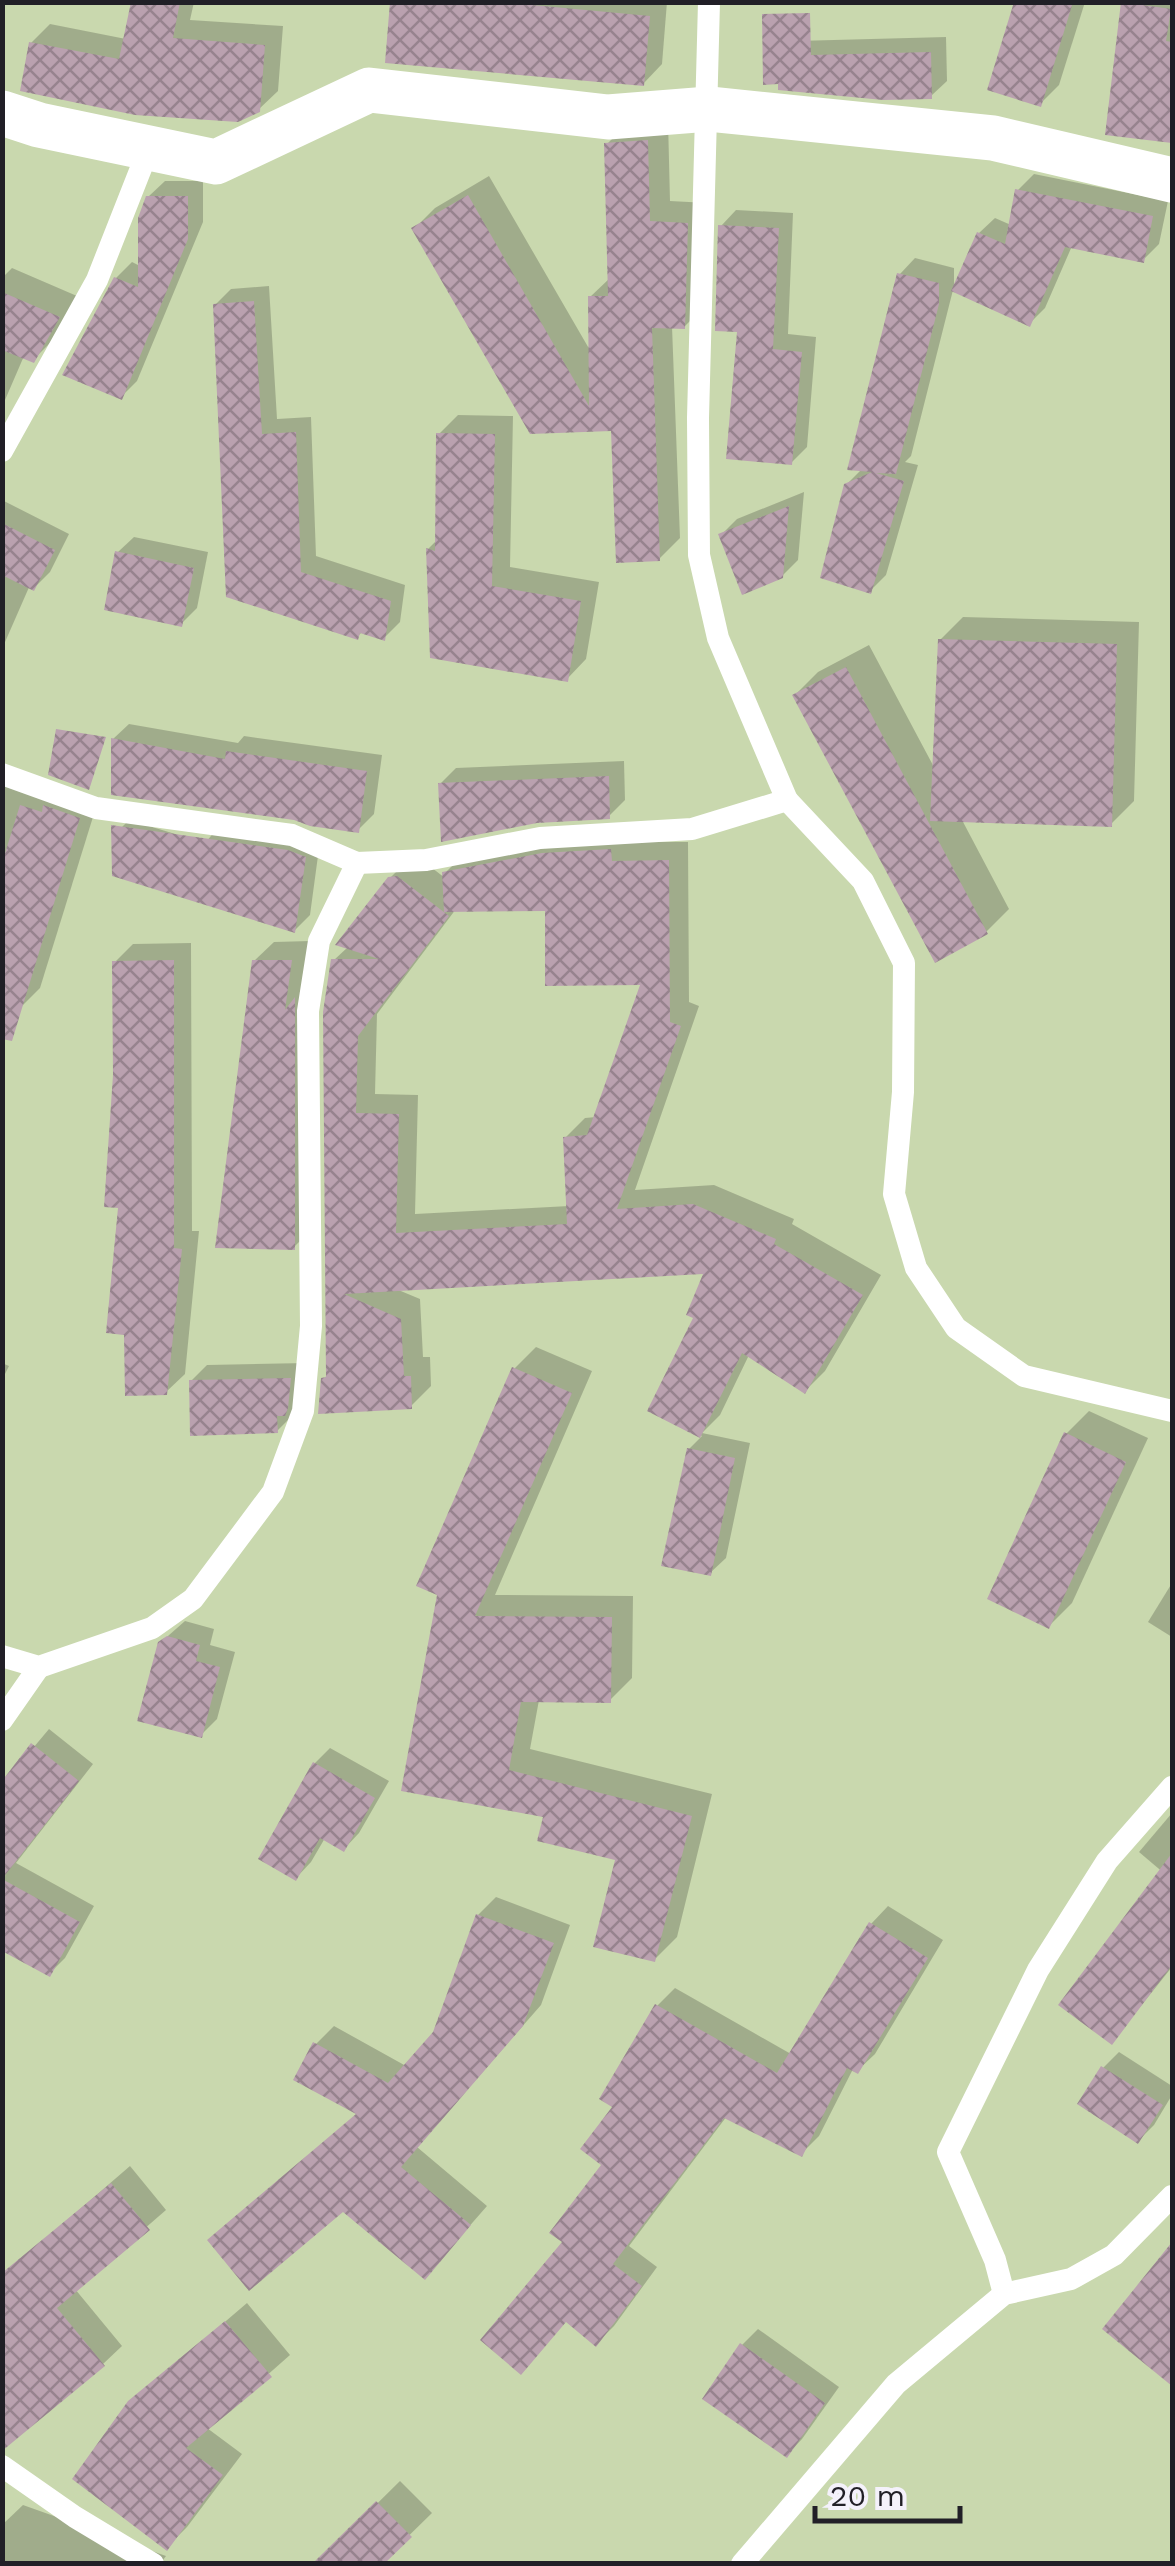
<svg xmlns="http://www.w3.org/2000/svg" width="1175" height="2566" font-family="'Work Sans',sans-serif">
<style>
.green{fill:#c9d8ae}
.shadow{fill:#0003;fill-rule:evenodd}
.building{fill:url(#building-cross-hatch)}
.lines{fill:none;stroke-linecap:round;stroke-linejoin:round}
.lane{stroke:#fff;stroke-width:22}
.street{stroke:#fff;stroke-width:45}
</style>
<defs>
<pattern id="building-cross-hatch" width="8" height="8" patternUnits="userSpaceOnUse" patternTransform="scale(2.5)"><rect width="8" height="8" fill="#baa1af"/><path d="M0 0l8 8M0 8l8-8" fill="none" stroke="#97838e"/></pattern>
</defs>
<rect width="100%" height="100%" fill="#e8e1fa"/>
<rect class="green" x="3" y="3" width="1169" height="2560"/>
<g class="shadow">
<path d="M134 2H194L190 20 283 26 278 91 258 110 31 43 50 24 126 39Z"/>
<path d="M393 2H667L662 64 643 84Z"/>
<path d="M1017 2H1085L1059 85 1040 104Z"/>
<path d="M1172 2V134L1166 140 1124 4Z"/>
<path d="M946 37 947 81 931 96 780 87 796 41Z"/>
<path d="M668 120 670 201 708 203 705 306 684 327 672 326 680 538 659 559 613 428 531 431 414 229 435 208 489 176 591 352 590 297 610 278 607 144 628 123Z"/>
<path d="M1034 174 1168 201 1159 244 1143 260 1072 246 1045 308 1029 324 953 290 911 456 905 462 918 465 886 575 870 591 846 485 862 469 900 274 915 258 954 268V290L979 233 995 218 1011 225 1018 190Z"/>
<path d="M165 181H203V222L137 381 121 397 116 278 132 262 140 266 148 197Z"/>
<path d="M736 210 793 213 788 334 816 337 807 447 791 463 739 330 721 226Z"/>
<path d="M12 268 77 296 53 340 33 360 24 356 2 407V278Z"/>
<path d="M269 286 277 419 311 417 316 556 405 585 400 622 384 638 363 631 357 637 228 595 215 305 231 289Z"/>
<path d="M458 415 513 416 510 567 599 582 586 659 567 679 428 549 438 539 439 434Z"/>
<path d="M804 492 798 560 782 576 721 535 737 519Z"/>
<path d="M2 500 69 534 50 572 34 588 30 585 2 649Z"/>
<path d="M134 537 208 552 197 608 181 624 118 552Z"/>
<path d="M963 617 1139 622 1134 801 1111 824 962 820 1009 909 986 932 795 695 818 672 869 645 935 769 940 640Z"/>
<path d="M129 724 238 743 244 736 382 755 374 814 358 830 113 739Z"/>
<path d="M624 761 625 800 609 816 440 784 456 768Z"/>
<path d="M2 775 97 804 40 988 20 1008 2 1003Z"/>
<path d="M129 820 205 843 222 823 320 841 310 915 295 930 114 835Z"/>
<path d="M631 842H688L689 1002 699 1006 635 1190 714 1185 794 1219 792 1224 881 1275 825 1371 805 1391 749 1355 720 1415 702 1433 750 1443 726 1558 710 1573 689 1449 702 1436 651 1410 697 1317 707 1272 396 1289 420 1299 423 1357H430L431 1386 411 1406 324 1379 328 1374 334 960 348 947 390 878 410 858 418 857 445 878V873L465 853ZM547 908 644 983 596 1117 585 1118 565 1138 569 1206 415 1214 418 1095 375 1094 377 1014 456 909Z"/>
<path d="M310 941 313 1228 294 1247 254 961 274 942Z"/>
<path d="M191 943 192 1231H199L185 1374 166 1392 121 1206 115 962 133 944Z"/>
<path d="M536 1347 592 1371 495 1595 633 1596 632 1678 610 1700H539L530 1749 712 1794 677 1937 655 1959 618 1858 546 1815 404 1789 514 1369Z"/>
<path d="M2 1363 9 1366 2 1380Z"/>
<path d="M306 1363 293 1415 277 1431 191 1381 207 1365Z"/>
<path d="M1089 1411 1148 1438 1072 1603 1049 1626 1066 1434Z"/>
<path d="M1172 1583V1637L1148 1622Z"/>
<path d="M185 1621 214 1629 210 1645 235 1652 217 1719 201 1735 160 1643Z"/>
<path d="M49 1729 93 1764 16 1863 94 1906 65 1958 49 1974 2 1948V1785Z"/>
<path d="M330 1748 389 1781 359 1833 344 1849 325 1838 311 1862 296 1878 315 1763Z"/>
<path d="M1172 1813V1880L1139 1852Z"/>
<path d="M496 1897 570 1925 541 2005 417 2147 487 2206 425 2277 359 2113 316 2044 334 2026 406 2066 435 2033 478 1915Z"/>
<path d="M1145 1898 1172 1919V1967L1112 2042Z"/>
<path d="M888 1906 943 1940 875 2054 857 2071 853 2069 819 2136 801 2154 727 2116 629 2246 657 2267 614 2326 596 2344 565 2242 604 2164 616 2106 657 2006 675 1988 791 2054 871 1924Z"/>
<path d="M1119 2052 1172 2086V2095L1154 2125 1138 2141 1103 2068Z"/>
<path d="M130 2166 166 2210 75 2289 122 2346 103 2364 6 2273Z"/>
<path d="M1172 2245V2359L1159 2372 1106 2328Z"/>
<path d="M247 2303 290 2355 207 2428 242 2454 187 2527 167 2547 130 2403Z"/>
<path d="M758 2329 839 2387 802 2439 787 2455 742 2345Z"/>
<path d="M400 2481 432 2513 383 2561 385 2564H316Z"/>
<path d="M23 2505 166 2556 160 2564H2V2525Z"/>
</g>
<g class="building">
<path d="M131 2H180L173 38 265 45 260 112 238 122 135 115 20 91 29 42 119 59Z"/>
<path d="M390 2H499L650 16 644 86 385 63Z"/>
<path d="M1014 2H1073L1041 107 987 90Z"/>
<path d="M1121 2 1171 9 1166 41 1172 42V143L1105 135Z"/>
<path d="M810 13 811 55 931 52 932 99 883 100 778 90V84L763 85 762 14Z"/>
<path d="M648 140 650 221 688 223 685 329 652 328 660 561 616 563 611 431 530 434 411 228 468 195 589 406 588 296H608L604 143Z"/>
<path d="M1015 189 1153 216 1144 263 1065 247 1030 327 951 291 977 232 1005 244Z"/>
<path d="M146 196H188V239L122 400 62 375 114 277 138 287V218Z"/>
<path d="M718 225 779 228 773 349 802 352 792 465 726 459 737 332 715 331Z"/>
<path d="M897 273 939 283V304L896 474 876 473 904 481 871 594 820 578 844 484 872 472 847 470Z"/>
<path d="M2 292 60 317 34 363 2 350Z"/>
<path d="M254 301 262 434 296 432 301 572 391 601 385 641 360 633 358 640 226 597 213 304Z"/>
<path d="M436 433 495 434 492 586 581 601 568 682 430 658 426 548 435 551Z"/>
<path d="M789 506 783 578 742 595 718 534Z"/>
<path d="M2 523 55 550 34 591 2 575Z"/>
<path d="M115 551 194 568 182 627 104 610Z"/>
<path d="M938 639 1117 644 1112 827 930 821Z"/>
<path d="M846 667 988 934 935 963 792 695Z"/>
<path d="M56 729 106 737 89 790 48 775Z"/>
<path d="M111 738 225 759 226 751 367 771 359 833 310 826 294 820 111 795Z"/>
<path d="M609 776 610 819 537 823 441 842 438 783Z"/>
<path d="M20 805 42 812 43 805 80 818 12 1041 2 1039V863Z"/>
<path d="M111 825 288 850 306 857 295 933 112 876Z"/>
<path d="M611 849 612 861 669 860 670 1022 681 1026 617 1209 693 1204 776 1239 774 1244 863 1295 805 1394 742 1353 700 1438 647 1411 693 1318 686 1315 703 1274 344 1294 401 1319 404 1376H411L412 1409 318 1414 321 1378 326 1377 323 1012 331 959H379L335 945 388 877 397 876 449 916 358 1036 356 1113 399 1114 396 1233 567 1224 563 1137 587 1135 640 985 545 986V911L444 912 442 872 542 853Z"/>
<path d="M174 960V1248L182 1249 167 1395 125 1396 124 1335 106 1333 118 1208 104 1207 113 1075 112 961Z"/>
<path d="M252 960H292L285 1010 295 997V1250L215 1248Z"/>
<path d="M512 1367 572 1393 475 1616 612 1617 611 1703 521 1702 509 1770 692 1816 655 1962 593 1947 615 1860 537 1841 543 1817 401 1791 437 1595 416 1586Z"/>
<path d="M291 1378 288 1408 285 1416H277L278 1433 190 1436 189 1380Z"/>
<path d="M1064 1432 1126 1462 1049 1629 987 1599Z"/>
<path d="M687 1448 735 1458 711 1576 661 1566Z"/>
<path d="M167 1636 200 1645 196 1661 220 1667 202 1738 137 1721 158 1642Z"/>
<path d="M31 1743 79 1781 2 1879V1781Z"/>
<path d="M313 1762 375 1798 344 1852 320 1838 296 1881 258 1859Z"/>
<path d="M1172 1853V1965L1112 2045 1058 2005Z"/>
<path d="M2 1879 80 1922 50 1977 2 1951Z"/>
<path d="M476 1914 554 1943 523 2026 401 2167 471 2225 425 2280 343 2212 249 2291 207 2240 356 2114 293 2080 313 2042 388 2083 433 2032Z"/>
<path d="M869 1922 928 1958 858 2074 847 2068 802 2157 724 2118 613 2264 642 2286 596 2347 566 2322 521 2375 480 2340 562 2242 549 2233 601 2165 580 2149 612 2107 599 2099 655 2004 777 2073Z"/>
<path d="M1101 2066 1163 2105 1138 2144 1077 2104Z"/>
<path d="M111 2183 150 2230 57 2308 105 2366 2 2451V2273Z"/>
<path d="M1172 2242V2386L1102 2329Z"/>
<path d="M225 2321 272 2377 186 2448 223 2475 167 2551 72 2479 128 2401Z"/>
<path d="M740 2343 825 2403 787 2458 702 2399Z"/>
<path d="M376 2501 412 2537 384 2564H312Z"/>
</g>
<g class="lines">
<g class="lane">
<path d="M2 451 97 280 149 148"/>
<path d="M2 774 96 808 292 835 357 863 426 860 540 838 692 829 787 800 718 638 699 555 698 418 709 2"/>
<path d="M787 800 863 881 904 963 903 1092 894 1194 916 1268 956 1328 1024 1376 1172 1411"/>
<path d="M2 1656 39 1667 152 1628 193 1599 273 1492 303 1411 311 1326 308 1011 319 941 357 863"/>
<path d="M2 1720 39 1667"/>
<path d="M1004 2294 995 2260 948 2152 1038 1970 1107 1861 1172 1787"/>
<path d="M2 2466 75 2517 153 2564"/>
<path d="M742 2564 896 2384 1004 2294 1071 2279 1114 2255 1172 2196"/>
</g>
<path class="street" d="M2 113 39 125 216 162 369 90 608 117 709 109 993 138 1172 180"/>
</g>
<rect width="1175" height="2566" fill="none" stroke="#211f27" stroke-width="10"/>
<path d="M815 2506v15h145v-15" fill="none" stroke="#211f27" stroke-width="5"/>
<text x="830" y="2506" font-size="30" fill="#211f27" stroke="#f4f1fb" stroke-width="8" paint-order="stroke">20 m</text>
</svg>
